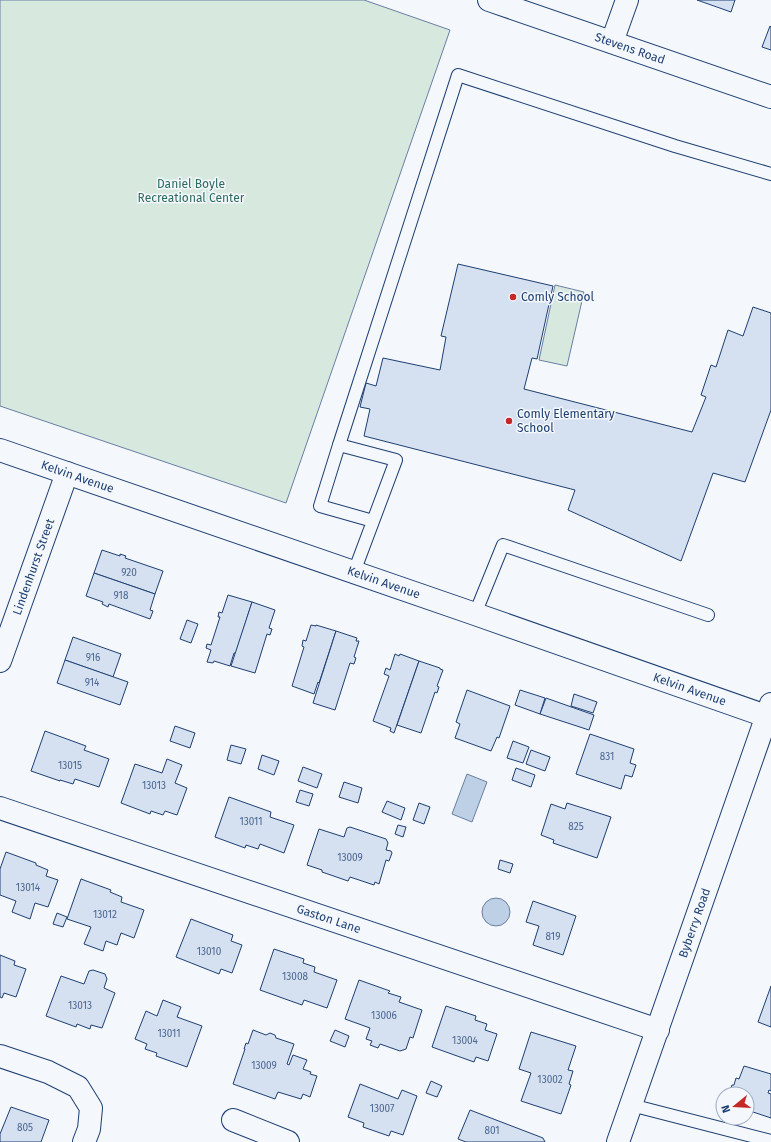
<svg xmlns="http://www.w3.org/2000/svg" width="771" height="1142" font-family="'Fira Sans',sans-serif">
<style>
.green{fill:#d7e8df;stroke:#687fa3}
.water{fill:#bed0e5;stroke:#687fa3}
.building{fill:#d5e0f0;stroke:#1d3f73}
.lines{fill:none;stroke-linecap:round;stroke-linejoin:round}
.service-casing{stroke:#1d3f73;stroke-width:14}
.minor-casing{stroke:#1d3f73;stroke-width:24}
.primary-casing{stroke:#1d3f73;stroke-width:24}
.service{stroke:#f4f7fb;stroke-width:12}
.minor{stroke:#f4f7fb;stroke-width:22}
.primary{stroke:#f4f7fb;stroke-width:22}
.poi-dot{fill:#c62828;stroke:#f4f7fb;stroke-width:1.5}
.labels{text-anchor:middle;stroke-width:3;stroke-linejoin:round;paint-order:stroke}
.number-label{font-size:10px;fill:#4b6792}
.street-label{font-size:12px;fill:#1d3f73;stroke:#f4f7fb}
.park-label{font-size:12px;fill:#2c6c60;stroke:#f4f7fb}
.poi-label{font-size:12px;fill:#1d3f73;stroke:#f4f7fb;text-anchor:start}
</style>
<rect width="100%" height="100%" fill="#f4f7fb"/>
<g class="green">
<path d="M0 0H364L450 30 286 503 0 406Z"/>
<path d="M555 285 584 292 567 366 539 360Z"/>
</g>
<g class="water">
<path d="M467 774 487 782 472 822 452 814Z"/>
<circle cx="496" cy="912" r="14"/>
</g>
<g class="building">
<path d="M697 0H735L731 12Z"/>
<path d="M770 26 771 27V50L762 47Z"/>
<path d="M458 264 553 286 537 359 532 358 524 389 692 432 706 397 701 395 711 365 716 367 728 330 743 336 753 307 771 313V410L745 482 713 473 681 561 568 510 575 490 364 436 370 409 360 407 366 383 376 386 383 358 440 370 446 337 441 336Z"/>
<path d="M102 550 120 556V554L126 556 125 558 163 571 155 594 94 573Z"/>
<path d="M94 573 155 594 150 610 153 611 150 619 109 604 108 607 102 604 103 602 86 596Z"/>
<path d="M228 595 252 602 236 653H234L230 666 214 661 213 663 207 662 211 650 206 648 207 644 211 645 220 617H218L219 612 222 613Z"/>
<path d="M252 602 275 610 269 628 272 629 270 635 267 634 255 673 231 666Z"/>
<path d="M187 620 198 624 191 643 180 639Z"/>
<path d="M311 625 316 626V625L336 631 319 683 318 682 314 694 292 686 304 647 302 646 303 640 306 641Z"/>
<path d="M336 631 357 638 356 641H359L354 657 356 658 354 664 350 663 335 710 313 703Z"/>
<path d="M73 637 121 654 113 677 65 660Z"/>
<path d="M395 654 399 656 400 654 419 661 394 733 390 731 391 728 373 721 389 676 384 674 386 668 390 670Z"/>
<path d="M65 660 128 682 120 705 57 683Z"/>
<path d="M419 661 440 668V669L443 670 437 686 439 687 437 693 435 692 421 733 397 725Z"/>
<path d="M467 690 510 706 499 738 497 737 491 751 455 738 460 724 456 722Z"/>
<path d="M520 690 545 698 540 714 515 705Z"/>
<path d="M574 694 597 702 593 713 571 706Z"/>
<path d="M546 698 594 715 589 730 540 714Z"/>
<path d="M175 726 195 733 190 748 170 741Z"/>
<path d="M45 731 86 746 84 750 109 759 99 787 75 779 73 784 60 780V781L31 771Z"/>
<path d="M590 734 634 749 630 763 636 765 632 777 625 775 621 789 576 774Z"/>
<path d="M513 741 529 747 523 763 507 758Z"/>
<path d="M231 745 246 749 241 764 227 760Z"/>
<path d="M531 750 550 757 545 771 526 764Z"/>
<path d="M262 755 279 761 274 775 258 769Z"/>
<path d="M167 759 182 765 175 783 187 788 177 815 165 811 163 815 151 811 150 814 121 803 135 764 162 773Z"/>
<path d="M303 767 322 774 317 788 298 781Z"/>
<path d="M516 768 535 775 531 787 512 780Z"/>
<path d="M344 782 362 788 358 803 339 797Z"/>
<path d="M300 790 313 794 309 806 296 802Z"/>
<path d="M229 797 271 812 270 817 294 825 284 853 260 844 258 849 246 845 245 848 215 837Z"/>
<path d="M387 801 405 808 401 820 382 812Z"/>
<path d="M419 803 430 807 424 824 413 820Z"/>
<path d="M567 803 611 817 597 858 553 843 554 840 541 835 551 804 565 809Z"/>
<path d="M398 825 406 827 403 837 395 834Z"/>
<path d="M350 827 386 839 388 843 386 850 391 851 392 853 389 861 386 860 379 884 375 882 374 885 350 877 348 881 322 872V870L307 865 319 829 344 837 347 828Z"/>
<path d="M6 852 36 863V865L48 870 46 876 58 880 48 907 35 903 30 919 12 912 16 901 0 895V869Z"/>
<path d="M500 860 513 864 510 873 498 869Z"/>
<path d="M81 879 111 890 110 892 122 897 121 902 144 910 134 938 121 933 117 945 106 941 103 951 84 944 91 927 67 919Z"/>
<path d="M533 901 576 916 563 955 533 945 539 926 526 922Z"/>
<path d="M57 913 67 917 63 927 53 924Z"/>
<path d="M191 919 233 935 231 941 242 945 232 973 221 969 219 974 176 957Z"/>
<path d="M274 949 304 959 303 963 315 967 314 972 337 980 327 1008 304 1000 302 1005 260 990Z"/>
<path d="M0 955 15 961 14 965 26 969 16 997 4 993 2 998 0 997Z"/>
<path d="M93 970 105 974 107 979 104 988 115 993 102 1028 91 1025 90 1029 77 1024 76 1027 46 1016 61 976 84 984 89 971Z"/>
<path d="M359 980 390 991 388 993 401 997 399 1002 422 1010 413 1038 410 1037 406 1049 400 1051 380 1044 378 1048 370 1045 372 1041 366 1039 370 1028 345 1019Z"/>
<path d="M771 986V1027L758 1022Z"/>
<path d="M163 1000 181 1007 177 1017 202 1026 187 1067 156 1056 157 1053 145 1049 147 1044 135 1039 146 1011 157 1016Z"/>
<path d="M446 1006 476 1016 475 1020 487 1024 485 1030 497 1034 488 1061 476 1057 474 1062 432 1047Z"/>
<path d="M253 1030 266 1035 270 1033 275 1035 276 1038 294 1044 287 1064 289 1065 293 1055 307 1060 303 1069 311 1072 310 1074 317 1076 310 1097 303 1094 301 1099 278 1092 275 1099 233 1084 245 1049H244L246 1043 248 1044Z"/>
<path d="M335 1030 349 1036 345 1047 330 1041Z"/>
<path d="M531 1032 576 1046 568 1070 573 1071 569 1084 571 1085 561 1114 521 1101 531 1073 519 1069Z"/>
<path d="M744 1066 771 1074V1091L769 1090 768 1093 771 1094V1118L747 1110V1094H729L732 1085H734L736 1078 739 1079Z"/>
<path d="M431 1081 442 1086 437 1097 426 1093Z"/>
<path d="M360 1084 398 1099 402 1090 417 1096 403 1135 391 1131 389 1136 363 1127 364 1123 348 1117Z"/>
<path d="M11 1107 49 1120 41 1142H0V1134Z"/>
<path d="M470 1110 543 1138 545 1142H466L458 1139Z"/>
</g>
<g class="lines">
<g class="service-casing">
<g id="service">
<path d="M339 445 458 75 675 146 771 174"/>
<path d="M354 572 396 460 339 445 320 506 373 521"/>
<path d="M475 614 503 545 708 615"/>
<path d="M631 1105 771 1141"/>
</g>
</g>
<g class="minor-casing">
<g id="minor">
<path id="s1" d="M489 0 771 97"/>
<path d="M612 42 627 0"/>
<path id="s2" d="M0 450 475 614 766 716"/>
<path id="s3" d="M0 661 67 473"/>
<path id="s4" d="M0 808 658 1030"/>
<path d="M0 1056 48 1072 78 1087 91 1108 89 1129 84 1142"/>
<path d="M233 1120 288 1142"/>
</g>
</g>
<g class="primary-casing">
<g id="primary">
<path id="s5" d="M618 1142 771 704"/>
</g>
</g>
<use href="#service" class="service"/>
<use href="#minor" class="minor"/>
<use href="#primary" class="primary"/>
</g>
<g class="poi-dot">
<circle cx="513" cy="297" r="4"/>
<circle cx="509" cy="421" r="4"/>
</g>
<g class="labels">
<g class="number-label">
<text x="129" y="576">920</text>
<text x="121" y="599">918</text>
<text x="93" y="661">916</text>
<text x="92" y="686">914</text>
<text x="607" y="760">831</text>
<text x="70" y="769">13015</text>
<text x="154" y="789">13013</text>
<text x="251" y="825">13011</text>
<text x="576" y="830">825</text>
<text x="350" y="861">13009</text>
<text x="28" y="891">13014</text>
<text x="105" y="918">13012</text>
<text x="553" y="940">819</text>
<text x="209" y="955">13010</text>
<text x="295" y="980">13008</text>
<text x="80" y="1009">13013</text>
<text x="384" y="1019">13006</text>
<text x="169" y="1037">13011</text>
<text x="465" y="1044">13004</text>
<text x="264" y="1069">13009</text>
<text x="550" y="1083">13002</text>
<text x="382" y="1112">13007</text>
<text x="25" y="1131">805</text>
<text x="492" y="1134">801</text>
</g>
<g class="street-label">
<text dy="4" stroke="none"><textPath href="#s1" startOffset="149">Stevens Road</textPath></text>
<text dy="4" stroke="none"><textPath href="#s2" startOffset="82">Kelvin Avenue</textPath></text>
<text dy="4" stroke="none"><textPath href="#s3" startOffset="100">Lindenhurst Street</textPath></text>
<text dy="4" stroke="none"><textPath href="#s2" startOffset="406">Kelvin Avenue</textPath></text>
<text dy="4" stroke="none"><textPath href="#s2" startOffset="730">Kelvin Avenue</textPath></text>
<text dy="4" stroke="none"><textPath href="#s4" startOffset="347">Gaston Lane</textPath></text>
<text dy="4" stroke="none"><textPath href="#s5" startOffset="232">Byberry Road</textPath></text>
</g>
<g class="park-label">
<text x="191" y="188">Daniel Boyle<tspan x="191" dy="14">Recreational Center</tspan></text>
</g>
<g class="poi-label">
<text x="521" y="301">Comly School</text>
<text x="517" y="418">Comly Elementary<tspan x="517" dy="14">School</tspan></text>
</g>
</g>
<g transform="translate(735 1106) rotate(252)"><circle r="19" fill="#f4f7fb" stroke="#9eadc5"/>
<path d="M0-3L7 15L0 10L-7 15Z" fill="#c62828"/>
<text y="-6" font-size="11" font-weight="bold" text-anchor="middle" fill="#1d3f73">N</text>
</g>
</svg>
